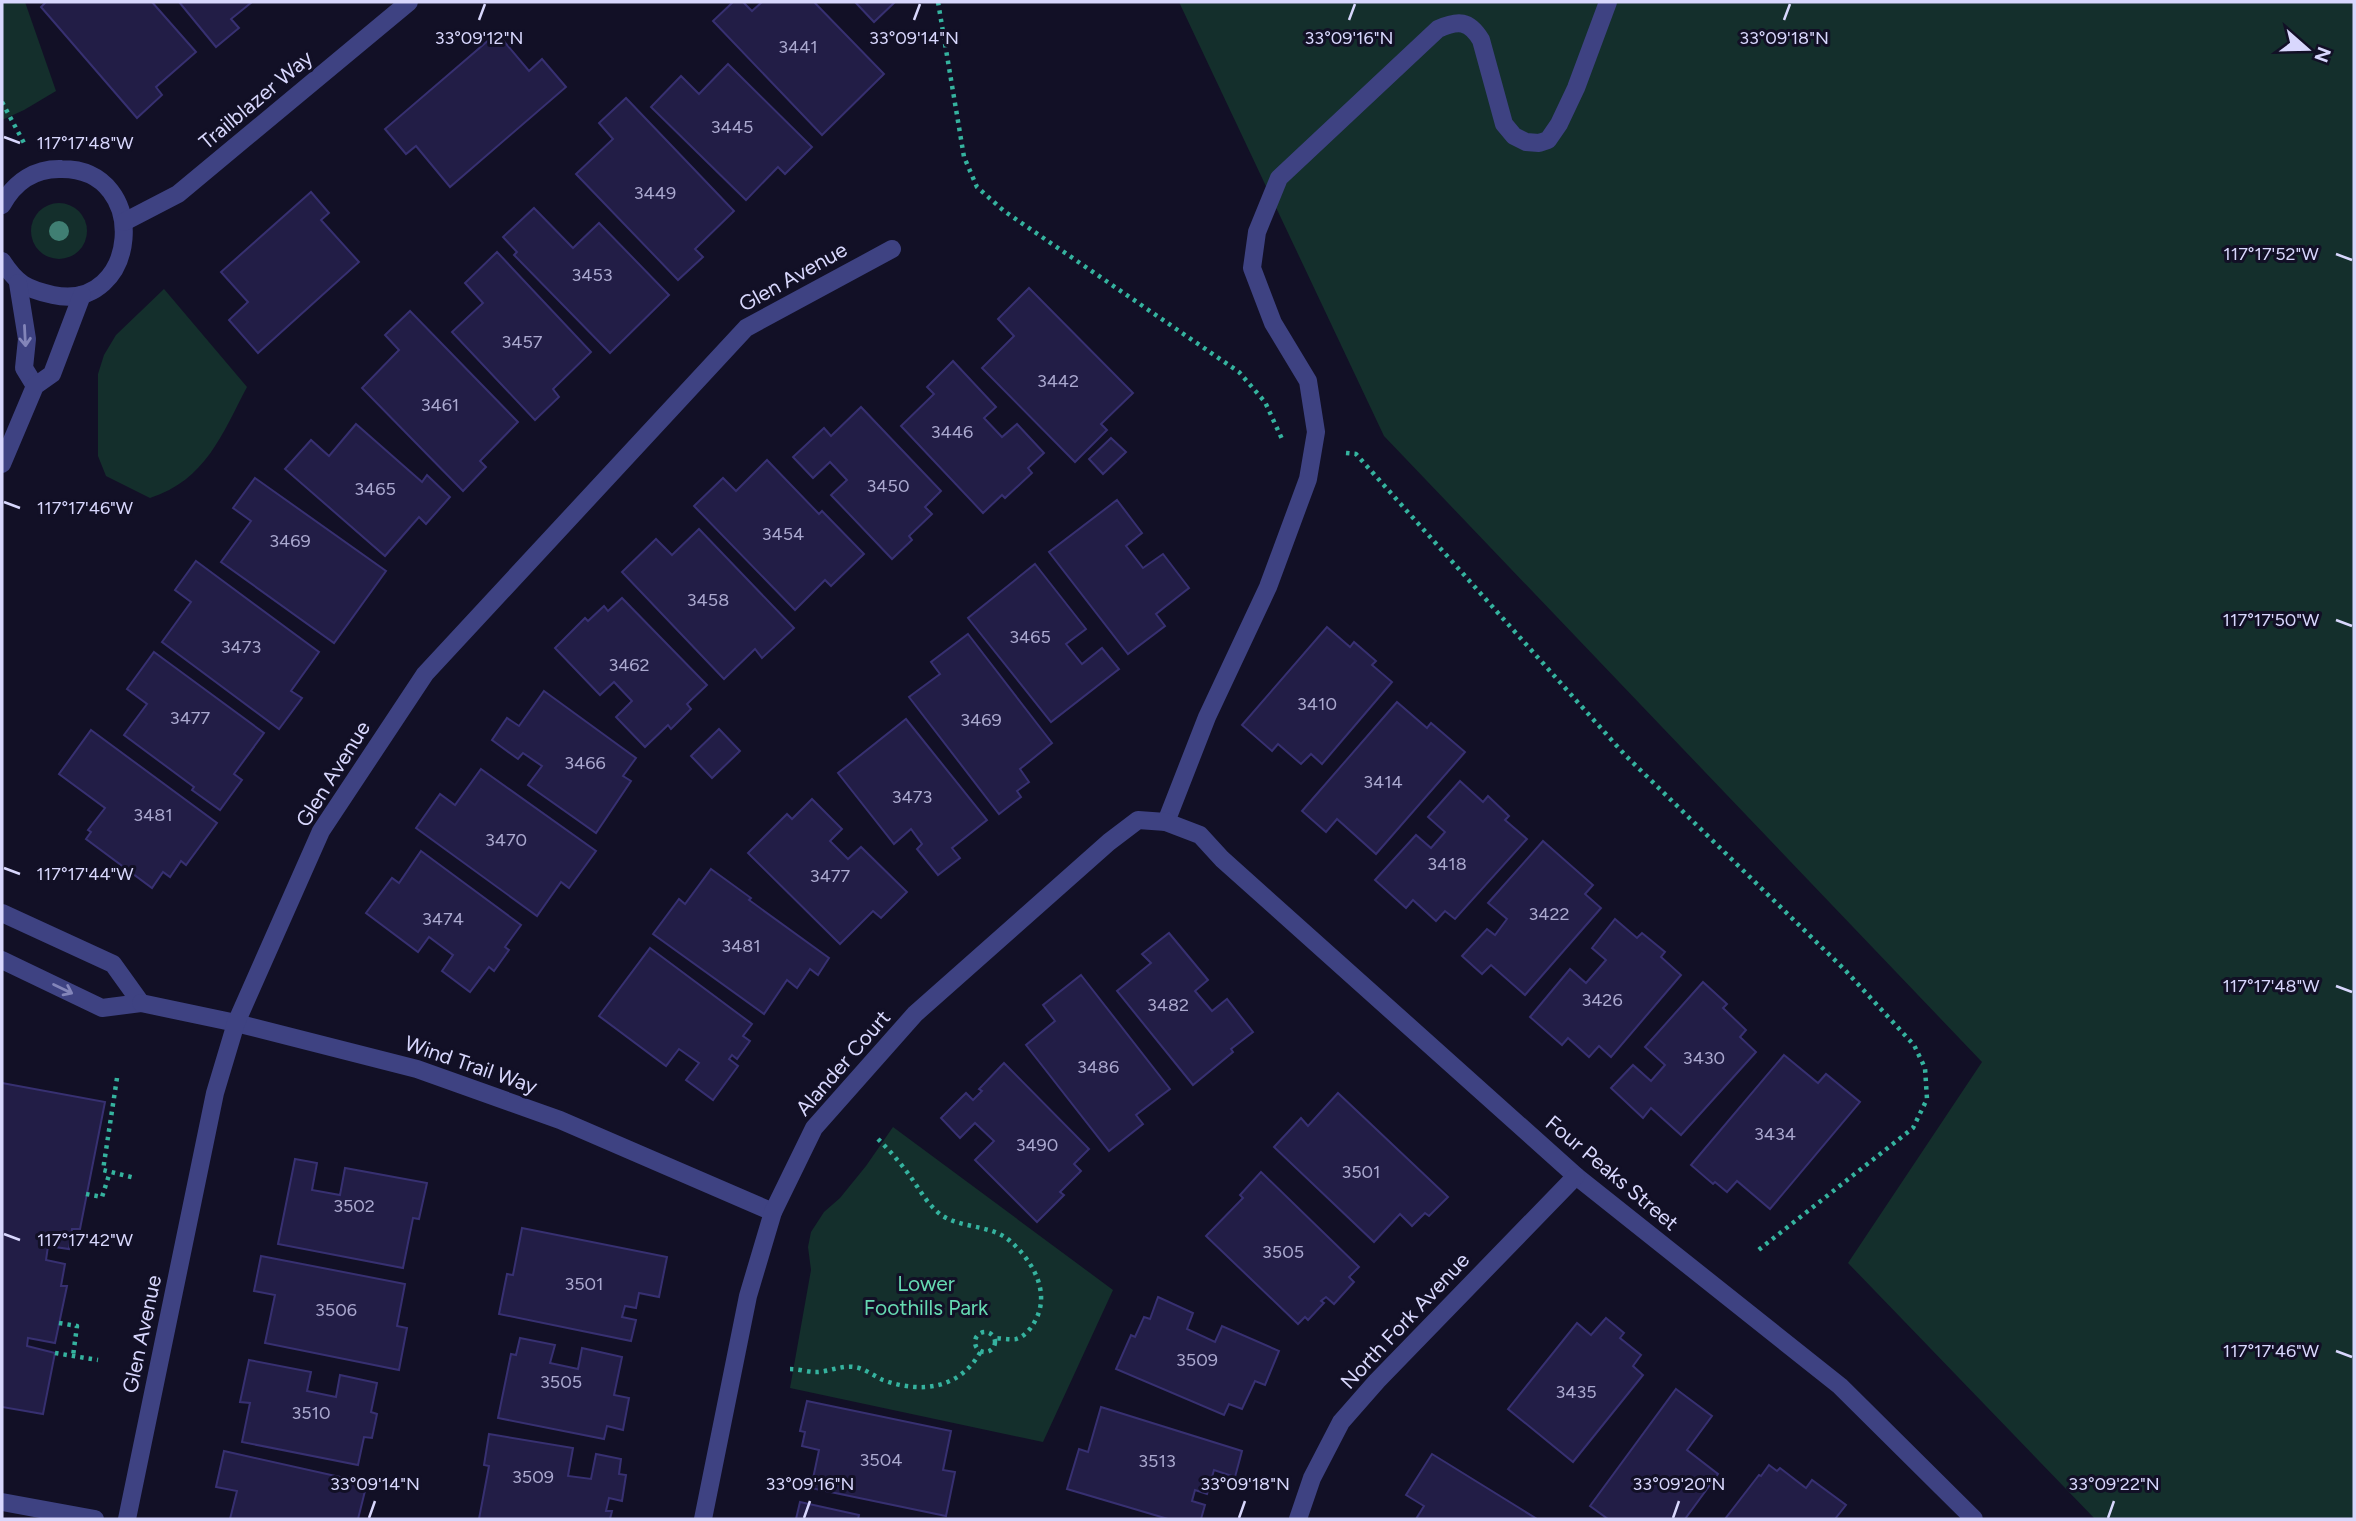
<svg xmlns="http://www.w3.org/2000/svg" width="2356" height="1521" font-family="Figtree,sans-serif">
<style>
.green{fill:#142f2c}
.building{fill:#221d46;stroke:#373071;stroke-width:2}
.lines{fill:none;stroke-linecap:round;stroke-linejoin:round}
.path{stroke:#35b39f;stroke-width:4.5;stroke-dasharray:3.5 5;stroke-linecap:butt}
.lane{stroke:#3e4282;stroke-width:18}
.street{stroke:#3e4282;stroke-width:18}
.tree{fill:#407f73}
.oneway{stroke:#8385b9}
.ticks{fill:none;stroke:#d8d7fd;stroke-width:2.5}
.labels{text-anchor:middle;stroke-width:6;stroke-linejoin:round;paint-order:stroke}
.number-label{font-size:18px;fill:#aaa8cf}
.street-label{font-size:21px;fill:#d8d7fd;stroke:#121026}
.park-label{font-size:21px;fill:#66dab2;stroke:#121026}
.ticks-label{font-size:18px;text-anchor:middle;fill:#d8d7fd;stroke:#121026;stroke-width:6;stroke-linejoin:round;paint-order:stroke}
</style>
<rect width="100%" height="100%" fill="#121026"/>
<g class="green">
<path d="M2 2H25L56 91 24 110 2 120Z"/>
<path d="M1179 2H2354V1519H2095L1848 1263 1982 1062 1384 436Z"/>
<circle cx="59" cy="231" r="28"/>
<path d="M164 289 247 387C222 434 206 480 150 498L106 476 98 456V374L104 355 116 335Z"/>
<path d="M893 1127 1113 1290 1043 1442 790 1388 811 1270 808 1247 811 1232 824 1212 840 1198 866 1166Z"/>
</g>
<g class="building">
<path d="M46 2H152L196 52 156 87 162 95 137 118 41 7Z"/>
<path d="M179 2H252L231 19 239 28 216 47Z"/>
<path d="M733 2H743L752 11 762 2H814L884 74 822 135 713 21Z"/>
<path d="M855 2H895L874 22Z"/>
<path d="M497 33 529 71 542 59 566 87 450 187 416 146 406 154 385 129Z"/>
<path d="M728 64 812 147 785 174 778 167 746 200 651 107 681 76 699 94Z"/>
<path d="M626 98 734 211 695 249 703 257 678 280 576 174 613 139 599 123Z"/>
<path d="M311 192 329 213 321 220 359 262 258 353 229 320 248 302 221 272Z"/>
<path d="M534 208 573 248 599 223 669 295 610 353 514 255 517 252 503 237Z"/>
<path d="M497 252 591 352 553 389 559 397 535 420 452 332 483 303 465 283Z"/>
<path d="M1029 288 1133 393 1101 424 1107 430 1075 462 982 368 1014 336 998 319Z"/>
<path d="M410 311 518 422 480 461 486 467 463 491 362 388 399 350 385 335Z"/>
<path d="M953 361 996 407 984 418 1002 437 1017 424 1044 453 1028 468 1032 473 1005 498 1002 495 983 513 901 426 934 394 927 387Z"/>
<path d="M861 407 941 491 925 507 932 514 909 536 912 540 892 559 831 495 847 480 830 462 813 478 793 457 824 428 831 436Z"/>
<path d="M356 424 422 482 427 475 450 497 426 524 419 517 385 556 285 469 311 440 329 456Z"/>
<path d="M1111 438 1126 452 1103 474 1089 459Z"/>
<path d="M767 460 819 514 822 511 864 554 831 586 825 580 795 610 694 506 723 478 736 491Z"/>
<path d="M255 478 386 571 334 643 221 562 251 521 233 508Z"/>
<path d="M1117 500 1142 533 1126 546 1143 568 1163 554 1189 588 1156 614 1165 626 1128 654 1049 552Z"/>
<path d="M699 529 794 628 762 658 755 649 724 679 622 572 656 539 672 555Z"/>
<path d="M196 561 319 652 291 691 302 698 279 729 162 642 191 602 175 590Z"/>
<path d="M1035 564 1086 629 1066 644 1082 664 1102 648 1119 669 1051 722 968 618Z"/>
<path d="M622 598 707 685 687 704 691 709 671 729 668 725 645 747 616 717 632 701 614 682 600 695 555 648 585 618 588 621 604 606 608 611Z"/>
<path d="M1327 627 1350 647 1354 642 1376 661 1372 665 1392 682 1322 764 1311 754 1301 764 1278 744 1272 751 1242 725Z"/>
<path d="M968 634 1052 743 1020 769 1029 782 1017 791 1021 797 999 814 909 697 940 674 931 662Z"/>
<path d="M154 652 264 733 234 774 242 780 220 810 192 790 194 787 124 735 147 704 127 689Z"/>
<path d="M544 691 636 758 623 776 631 781 596 833 528 785 542 766 523 753 518 759 492 740 507 718 519 726Z"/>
<path d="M1397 702 1427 728 1431 723 1465 752 1376 854 1337 819 1326 832 1302 811Z"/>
<path d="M906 719 987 820 952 848 960 858 938 875 917 849 922 844 911 829 894 844 838 773Z"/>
<path d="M719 729 740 751 712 778 691 756Z"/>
<path d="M91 730 217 823 186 865 181 861 170 877 163 872 152 888 86 839 91 832 88 830 105 808 59 774Z"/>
<path d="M481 769 596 851 569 888 561 882 537 916 416 828 440 794 455 805Z"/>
<path d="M1460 781 1483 802 1488 796 1509 816 1505 820 1527 839 1455 919 1445 911 1436 921 1413 900 1406 908 1375 880 1416 835 1431 848 1445 832 1428 817Z"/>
<path d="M812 799 842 829 830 841 848 859 861 847 907 892 881 918 873 911 840 944 748 853 787 814 792 819Z"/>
<path d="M1543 841 1593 885 1585 894 1601 908 1525 995 1491 965 1482 974 1462 956 1487 929 1495 935 1507 919 1488 903Z"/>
<path d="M421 851 521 925 505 947 509 950 494 971 489 967 470 992 442 971 453 955 429 937 418 952 366 913 392 878 399 883Z"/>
<path d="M711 869 751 898 749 900 829 958 818 975 810 969 797 988 787 980 764 1014 653 934 679 899 685 904Z"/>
<path d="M1615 919 1637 938 1642 933 1665 952 1661 957 1681 975 1611 1057 1599 1046 1589 1057 1568 1038 1562 1045 1530 1017 1570 969 1586 983 1606 960 1592 948Z"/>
<path d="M1169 933 1208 980 1195 991 1212 1011 1227 999 1253 1032 1231 1049 1233 1052 1193 1085 1117 991 1151 963 1142 954Z"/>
<path d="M650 948 752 1024 743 1036 750 1041 737 1059 732 1055 729 1059 738 1066 713 1100 686 1080 699 1063 679 1049 666 1066 599 1016Z"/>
<path d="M1081 975 1170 1089 1136 1115 1143 1124 1109 1151 1026 1045 1055 1021 1043 1005Z"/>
<path d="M1703 982 1727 1004 1723 1008 1746 1030 1740 1037 1756 1052 1681 1135 1651 1108 1643 1118 1611 1088 1633 1065 1651 1081 1665 1065 1645 1047Z"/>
<path d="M1784 1055 1818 1083 1826 1074 1860 1102 1770 1209 1737 1181 1727 1192 1715 1182 1713 1184 1691 1165Z"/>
<path d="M1004 1063 1089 1149 1074 1164 1081 1171 1060 1192 1064 1195 1037 1222 975 1160 994 1141 975 1123 960 1138 941 1118 966 1093 973 1100 982 1091 979 1089Z"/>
<path d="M2 1083 105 1102 80 1229H72L69 1249 48 1246 46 1260 65 1264 61 1286H67L55 1343 28 1338 27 1346 55 1353 43 1414 2 1407Z"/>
<path d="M1338 1093 1448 1197 1429 1216 1425 1213 1412 1226 1400 1214 1374 1242 1274 1147 1301 1118 1308 1126Z"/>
<path d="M295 1159 317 1163 312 1190 340 1195 345 1168 427 1183 419 1219 413 1218 403 1268 278 1244Z"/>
<path d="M1261 1172 1359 1267 1349 1277 1354 1282 1334 1304 1326 1297 1321 1301 1324 1303 1308 1320 1305 1317 1298 1324 1206 1236 1243 1198 1240 1195Z"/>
<path d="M522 1228 667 1257 659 1297 639 1293 636 1308 625 1306 622 1317 636 1320 631 1341 499 1314 507 1274 513 1275Z"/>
<path d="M261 1256 405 1284 397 1326 407 1328 399 1370 265 1343 275 1295 254 1291Z"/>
<path d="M1158 1297 1193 1313 1187 1329 1215 1342 1222 1326 1279 1351 1265 1385 1255 1381 1242 1409 1229 1404 1224 1415 1116 1369 1131 1335 1135 1337 1144 1317 1150 1319Z"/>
<path d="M1606 1318 1624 1333 1620 1338 1641 1355 1633 1366 1643 1375 1573 1462 1508 1409 1577 1323 1591 1335Z"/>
<path d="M520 1338 555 1345 550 1363 578 1369 582 1348 622 1357 614 1395 629 1398 623 1430 607 1426 604 1439 498 1418 511 1354 516 1355Z"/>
<path d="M249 1360 311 1372 307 1391 336 1397 340 1375 377 1383 371 1412 377 1414 372 1438 364 1437 358 1465 242 1442 250 1403 240 1402Z"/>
<path d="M1676 1389 1712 1416 1687 1450 1718 1474 1685 1519H1608L1590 1506Z"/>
<path d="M807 1401 951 1431 943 1470 955 1472 946 1516 811 1488 819 1450 802 1446 805 1432 800 1431Z"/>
<path d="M1101 1407 1242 1451 1235 1477 1214 1470 1207 1494 1195 1490 1192 1501 1205 1505 1201 1519H1168L1067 1489 1079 1449 1088 1452Z"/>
<path d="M489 1434 573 1448 568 1476 591 1479 596 1454 621 1459 619 1474 626 1475 622 1501 609 1498 606 1511H612L610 1519H479L489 1466 484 1465Z"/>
<path d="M224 1451 367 1483 358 1519H230L237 1491 216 1487Z"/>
<path d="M1432 1454 1537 1519H1416L1424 1506 1406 1495Z"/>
<path d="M1769 1465 1777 1471 1780 1468 1806 1488 1812 1480 1846 1505 1835 1519H1725L1759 1475 1761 1476Z"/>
<path d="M800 1502 859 1515 858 1519H796Z"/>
</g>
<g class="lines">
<g class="path">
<path d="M938 2 964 157 977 187 1004 211 1239 372 1265 402 1282 439"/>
<path d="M2 102 24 143"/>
<path d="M1346 453 1356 454 1625 755 1845 970 1914 1045 1925 1068 1927 1099 1913 1128 1756 1252"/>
<path d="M117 1078 103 1170 135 1178"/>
<path d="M878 1139C888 1149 898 1160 907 1172 918 1186 925 1202 940 1214 960 1229 991 1224 1010 1241 1033 1261 1051 1293 1035 1321 1031 1329 1024 1337 1016 1339 1010 1340 1000 1338 994 1338"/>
<path d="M86 1194 102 1197 110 1172"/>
<path d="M59 1323 77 1326 73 1356"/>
<circle cx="985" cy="1342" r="10"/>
<path d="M55 1353 98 1360"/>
<path d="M790 1369C798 1369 808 1372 816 1372 828 1372 842 1365 854 1367 864 1368 874 1376 883 1380 921 1394 960 1389 981 1351"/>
</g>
<path class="lane" d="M1166 822 1207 717 1268 587 1308 479 1316 432 1308 381 1273 323 1252 268 1257 232 1279 178 1438 29C1458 20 1469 20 1481 40L1504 124 1514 136 1526 142 1539 143 1548 140 1559 124 1576 88 1608 2"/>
<g class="street">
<path d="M2 205C15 181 36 168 62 169 152 169 139 313 53 295 26 289 17 284 2 261"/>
<path d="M124 222 178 194 409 2"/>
<path d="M18 283 27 339 24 368 35 386"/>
<path d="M2 464 35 386 52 374 82 295"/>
<path d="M2 913 113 964 141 1003 102 1008 2 960"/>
<path d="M141 1003 236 1023 417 1069 560 1120 773 1212"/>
<path d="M2 1502 95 1519"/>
<path d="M127 1519 215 1093 236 1023 321 831 425 674 746 328 892 249"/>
<path d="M703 1519 748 1296 773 1212 814 1128 915 1014 1109 842 1138 820 1166 822 1200 835 1222 859 1576 1176 1840 1386 1974 1519"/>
<path d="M1298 1519 1312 1478 1341 1422 1377 1381 1576 1176"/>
</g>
</g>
<circle class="tree" cx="59" cy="231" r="10"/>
<defs><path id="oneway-shaft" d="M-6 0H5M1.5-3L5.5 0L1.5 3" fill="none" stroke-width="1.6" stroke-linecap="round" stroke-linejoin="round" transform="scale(1.75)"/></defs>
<g class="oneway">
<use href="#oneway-shaft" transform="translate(25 336) rotate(87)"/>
<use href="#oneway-shaft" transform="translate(63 989) rotate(26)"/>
</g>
<path class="ticks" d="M479 20 485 4M914 20 920 4M1349 20 1355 4M1784 20 1790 4M4 137 20 143M2336 254 2352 260M4 502 20 508M2336 620 2352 626M4 868 20 874M2336 986 2352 992M4 1234 20 1240M2336 1351 2352 1357M369 1518 375 1501M804 1518 810 1501M1239 1518 1245 1501M1673 1518 1679 1501M2108 1518 2114 1501"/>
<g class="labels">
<g class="number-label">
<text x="798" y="53">3441</text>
<text x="732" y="133">3445</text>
<text x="655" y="199">3449</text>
<text x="592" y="281">3453</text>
<text x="522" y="348">3457</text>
<text x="1058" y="387">3442</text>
<text x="440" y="411">3461</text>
<text x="952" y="438">3446</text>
<text x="888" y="492">3450</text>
<text x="375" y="495">3465</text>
<text x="783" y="540">3454</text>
<text x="290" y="547">3469</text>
<text x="708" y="606">3458</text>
<text x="1030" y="643">3465</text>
<text x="241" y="653">3473</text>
<text x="629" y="671">3462</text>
<text x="1317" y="710">3410</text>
<text x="190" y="724">3477</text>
<text x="981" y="726">3469</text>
<text x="585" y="769">3466</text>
<text x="1383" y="788">3414</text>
<text x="912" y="803">3473</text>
<text x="153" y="821">3481</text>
<text x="506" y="846">3470</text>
<text x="1447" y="870">3418</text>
<text x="830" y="882">3477</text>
<text x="1549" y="920">3422</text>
<text x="443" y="925">3474</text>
<text x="741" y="952">3481</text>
<text x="1602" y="1006">3426</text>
<text x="1168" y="1011">3482</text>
<text x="1704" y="1064">3430</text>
<text x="1098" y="1073">3486</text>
<text x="1775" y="1140">3434</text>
<text x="1037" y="1151">3490</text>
<text x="1361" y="1178">3501</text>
<text x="354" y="1212">3502</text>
<text x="1283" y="1258">3505</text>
<text x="584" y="1290">3501</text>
<text x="336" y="1316">3506</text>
<text x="1197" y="1366">3509</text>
<text x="561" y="1388">3505</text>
<text x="1576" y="1398">3435</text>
<text x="311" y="1419">3510</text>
<text x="881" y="1466">3504</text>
<text x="1157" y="1467">3513</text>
<text x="533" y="1483">3509</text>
</g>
<g class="street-label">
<text transform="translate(256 100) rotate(-40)" y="7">Trailblazer Way</text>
<text transform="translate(793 277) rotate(-29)" y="7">Glen Avenue</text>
<text transform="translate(333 774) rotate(-58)" y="7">Glen Avenue</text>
<text transform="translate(843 1063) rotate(-49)" y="7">Alander Court</text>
<text transform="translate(471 1065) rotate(19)" y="7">Wind Trail Way</text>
<text transform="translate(1612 1173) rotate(40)" y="7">Four Peaks Street</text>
<text transform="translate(1405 1321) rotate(-47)" y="7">North Fork Avenue</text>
<text transform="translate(142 1334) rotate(-78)" y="7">Glen Avenue</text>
</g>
<g class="park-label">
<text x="926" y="1291">Lower<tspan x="926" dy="24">Foothills Park</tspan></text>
</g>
</g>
<g class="ticks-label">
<text x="479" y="44">33°09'12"N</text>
<text x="914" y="44">33°09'14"N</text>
<text x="1349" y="44">33°09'16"N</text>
<text x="1784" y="44">33°09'18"N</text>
<text x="85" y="149">117°17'48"W</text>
<text x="2271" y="260">117°17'52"W</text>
<text x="85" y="514">117°17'46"W</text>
<text x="2271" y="626">117°17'50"W</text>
<text x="85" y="880">117°17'44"W</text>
<text x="2271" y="992">117°17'48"W</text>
<text x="85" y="1246">117°17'42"W</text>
<text x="2271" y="1357">117°17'46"W</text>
<text x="375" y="1490">33°09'14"N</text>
<text x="810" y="1490">33°09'16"N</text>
<text x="1245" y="1490">33°09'18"N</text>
<text x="1679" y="1490">33°09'20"N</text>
<text x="2114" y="1490">33°09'22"N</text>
</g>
<rect width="2356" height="1521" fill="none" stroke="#d8d7fd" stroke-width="7"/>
<g transform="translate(2307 49) rotate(110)" stroke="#121026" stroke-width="5" paint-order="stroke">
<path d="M0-5L12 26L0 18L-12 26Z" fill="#d8d7fd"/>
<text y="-10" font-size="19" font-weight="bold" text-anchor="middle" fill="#d8d7fd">N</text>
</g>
</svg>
